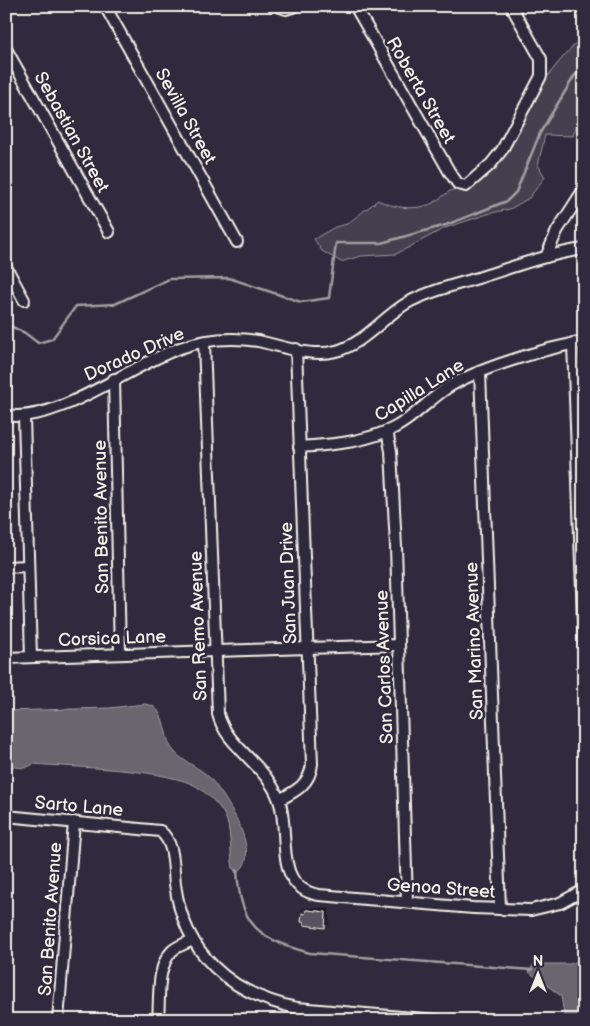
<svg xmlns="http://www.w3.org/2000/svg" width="590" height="1026" font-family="'Balsamiq Sans',sans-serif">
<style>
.green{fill:#454050;stroke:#9c989c}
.water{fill:#6a6670;stroke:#a19ea0}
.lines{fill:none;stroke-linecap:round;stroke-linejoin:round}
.stream{stroke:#a19ea0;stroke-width:2.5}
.building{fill:#56525f;stroke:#f4f1e8;filter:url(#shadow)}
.minor-casing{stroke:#f4f1e8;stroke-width:14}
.minor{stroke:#2f2a3d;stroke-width:10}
.labels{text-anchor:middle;stroke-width:5;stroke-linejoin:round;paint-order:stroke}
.street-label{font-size:18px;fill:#f4f1e8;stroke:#2f2a3d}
</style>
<defs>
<filter id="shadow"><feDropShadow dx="3.5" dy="-3.5" stdDeviation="2.5" flood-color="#0009"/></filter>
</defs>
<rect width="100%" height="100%" fill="#2f2a3d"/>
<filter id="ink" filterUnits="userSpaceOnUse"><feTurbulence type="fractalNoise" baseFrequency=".02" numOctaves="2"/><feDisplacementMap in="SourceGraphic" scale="10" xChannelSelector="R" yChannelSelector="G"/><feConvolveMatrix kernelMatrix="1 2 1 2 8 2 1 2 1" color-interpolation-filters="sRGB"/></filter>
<g filter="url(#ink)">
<path class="green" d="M584 36V103L573 136 545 135 538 165 545 177 529 198 510 209 491 213 445 228 396 254 361 256 341 262 322 251 314 239 335 227 347 224 378 200C393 208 416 211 433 203 441 198 448 191 457 188L465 191C501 175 517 125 537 93 549 72 566 52 584 36Z"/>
<g class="water">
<path d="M145 704C168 706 162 737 173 750 182 762 200 767 210 778 224 794 266 857 236 873L233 868C230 854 231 827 225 816 219 804 204 790 192 784 154 768 77 768 34 764L25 768 6 766V711L109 708Z"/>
<path d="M584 958V1020H565L561 996 529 972 534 964H570Z"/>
</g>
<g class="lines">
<g class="stream">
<path d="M6 324 25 333 38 343 52 339 76 306 115 304 169 279 229 278 301 302 329 298 336 243H381L446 225 507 201 516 192 540 133 575 75 584 69"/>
<path d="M237 870C240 925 258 939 310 953L532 970"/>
</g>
</g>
<path class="building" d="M306 910 326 912 325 928 304 925V922H301L302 913 305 914Z"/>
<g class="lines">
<g class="minor-casing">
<g id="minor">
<path d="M105 6 237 242"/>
<path d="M278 6 286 9 296 6"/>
<path d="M355 6 449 171 458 184 466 186 491 164 502 150 541 76V59L511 6"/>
<path d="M6 49 109 232"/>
<path d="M546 257 557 231 584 189"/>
<path d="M6 267 24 300"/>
<path d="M204 342 218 714C226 747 266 764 279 800 291 834 272 887 319 895L473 908 531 910 560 903 584 890"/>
<path d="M573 343 584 647"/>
<path d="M480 372 500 909"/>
<path d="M114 379 120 654"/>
<path d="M6 415C58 424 130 365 180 348 205 339 232 337 258 341 282 346 312 358 336 351 364 344 383 317 407 303 429 291 455 285 478 278 513 267 548 254 584 249"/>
<path d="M24 417 31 657"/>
<path d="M387 431 391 451 396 547 407 901"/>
<path d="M299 447C329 445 357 443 385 432 409 423 426 402 447 388 476 369 549 347 584 342"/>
<path d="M6 567 28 566"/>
<path d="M6 658 399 645"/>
<path d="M279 800C296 791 310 784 312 764L296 349"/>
<path d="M6 816 160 831C175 843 173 866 175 884 184 954 230 994 297 1008L436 1020"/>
<path d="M58 1020 74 822"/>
<path d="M158 1020C160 999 156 967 172 951 177 946 187 943 193 940"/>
</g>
</g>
<use href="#minor" class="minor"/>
</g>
</g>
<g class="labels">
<g class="street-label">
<text transform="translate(421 90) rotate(60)" y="6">Roberta Street</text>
<text transform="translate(186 116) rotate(61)" y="6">Sevilla Street</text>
<text transform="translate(72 132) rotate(61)" y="6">Sebastian Street</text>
<text transform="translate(134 354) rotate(-24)" y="6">Dorado Drive</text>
<text transform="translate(419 390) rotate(-32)" y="6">Capilla Lane</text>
<text transform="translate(101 517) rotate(-91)" y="6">San Benito Avenue</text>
<text transform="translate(288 583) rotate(-92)" y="6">San Juan Drive</text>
<text transform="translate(198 626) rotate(-92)" y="6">San Remo Avenue</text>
<text transform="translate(112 638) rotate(-2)" y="6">Corsica Lane</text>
<text transform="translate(474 641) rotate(-92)" y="6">San Marino Avenue</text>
<text transform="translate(384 667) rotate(-92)" y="6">San Carlos Avenue</text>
<text transform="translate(79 806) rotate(5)" y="6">Sarto Lane</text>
<text transform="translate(441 888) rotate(4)" y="6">Genoa Street</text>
<text transform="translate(50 919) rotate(-86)" y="6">San Benito Avenue</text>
</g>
</g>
<rect width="590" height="1026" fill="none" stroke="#2f2a3d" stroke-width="25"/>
<rect x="12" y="12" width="565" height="1001" fill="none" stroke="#f4f1e8" stroke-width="2" filter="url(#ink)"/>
<g transform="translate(538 974)" stroke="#2f2a3d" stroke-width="4" paint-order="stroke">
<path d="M0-4L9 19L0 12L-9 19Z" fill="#f4f1e8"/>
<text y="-8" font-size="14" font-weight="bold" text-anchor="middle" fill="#f4f1e8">N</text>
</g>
</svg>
